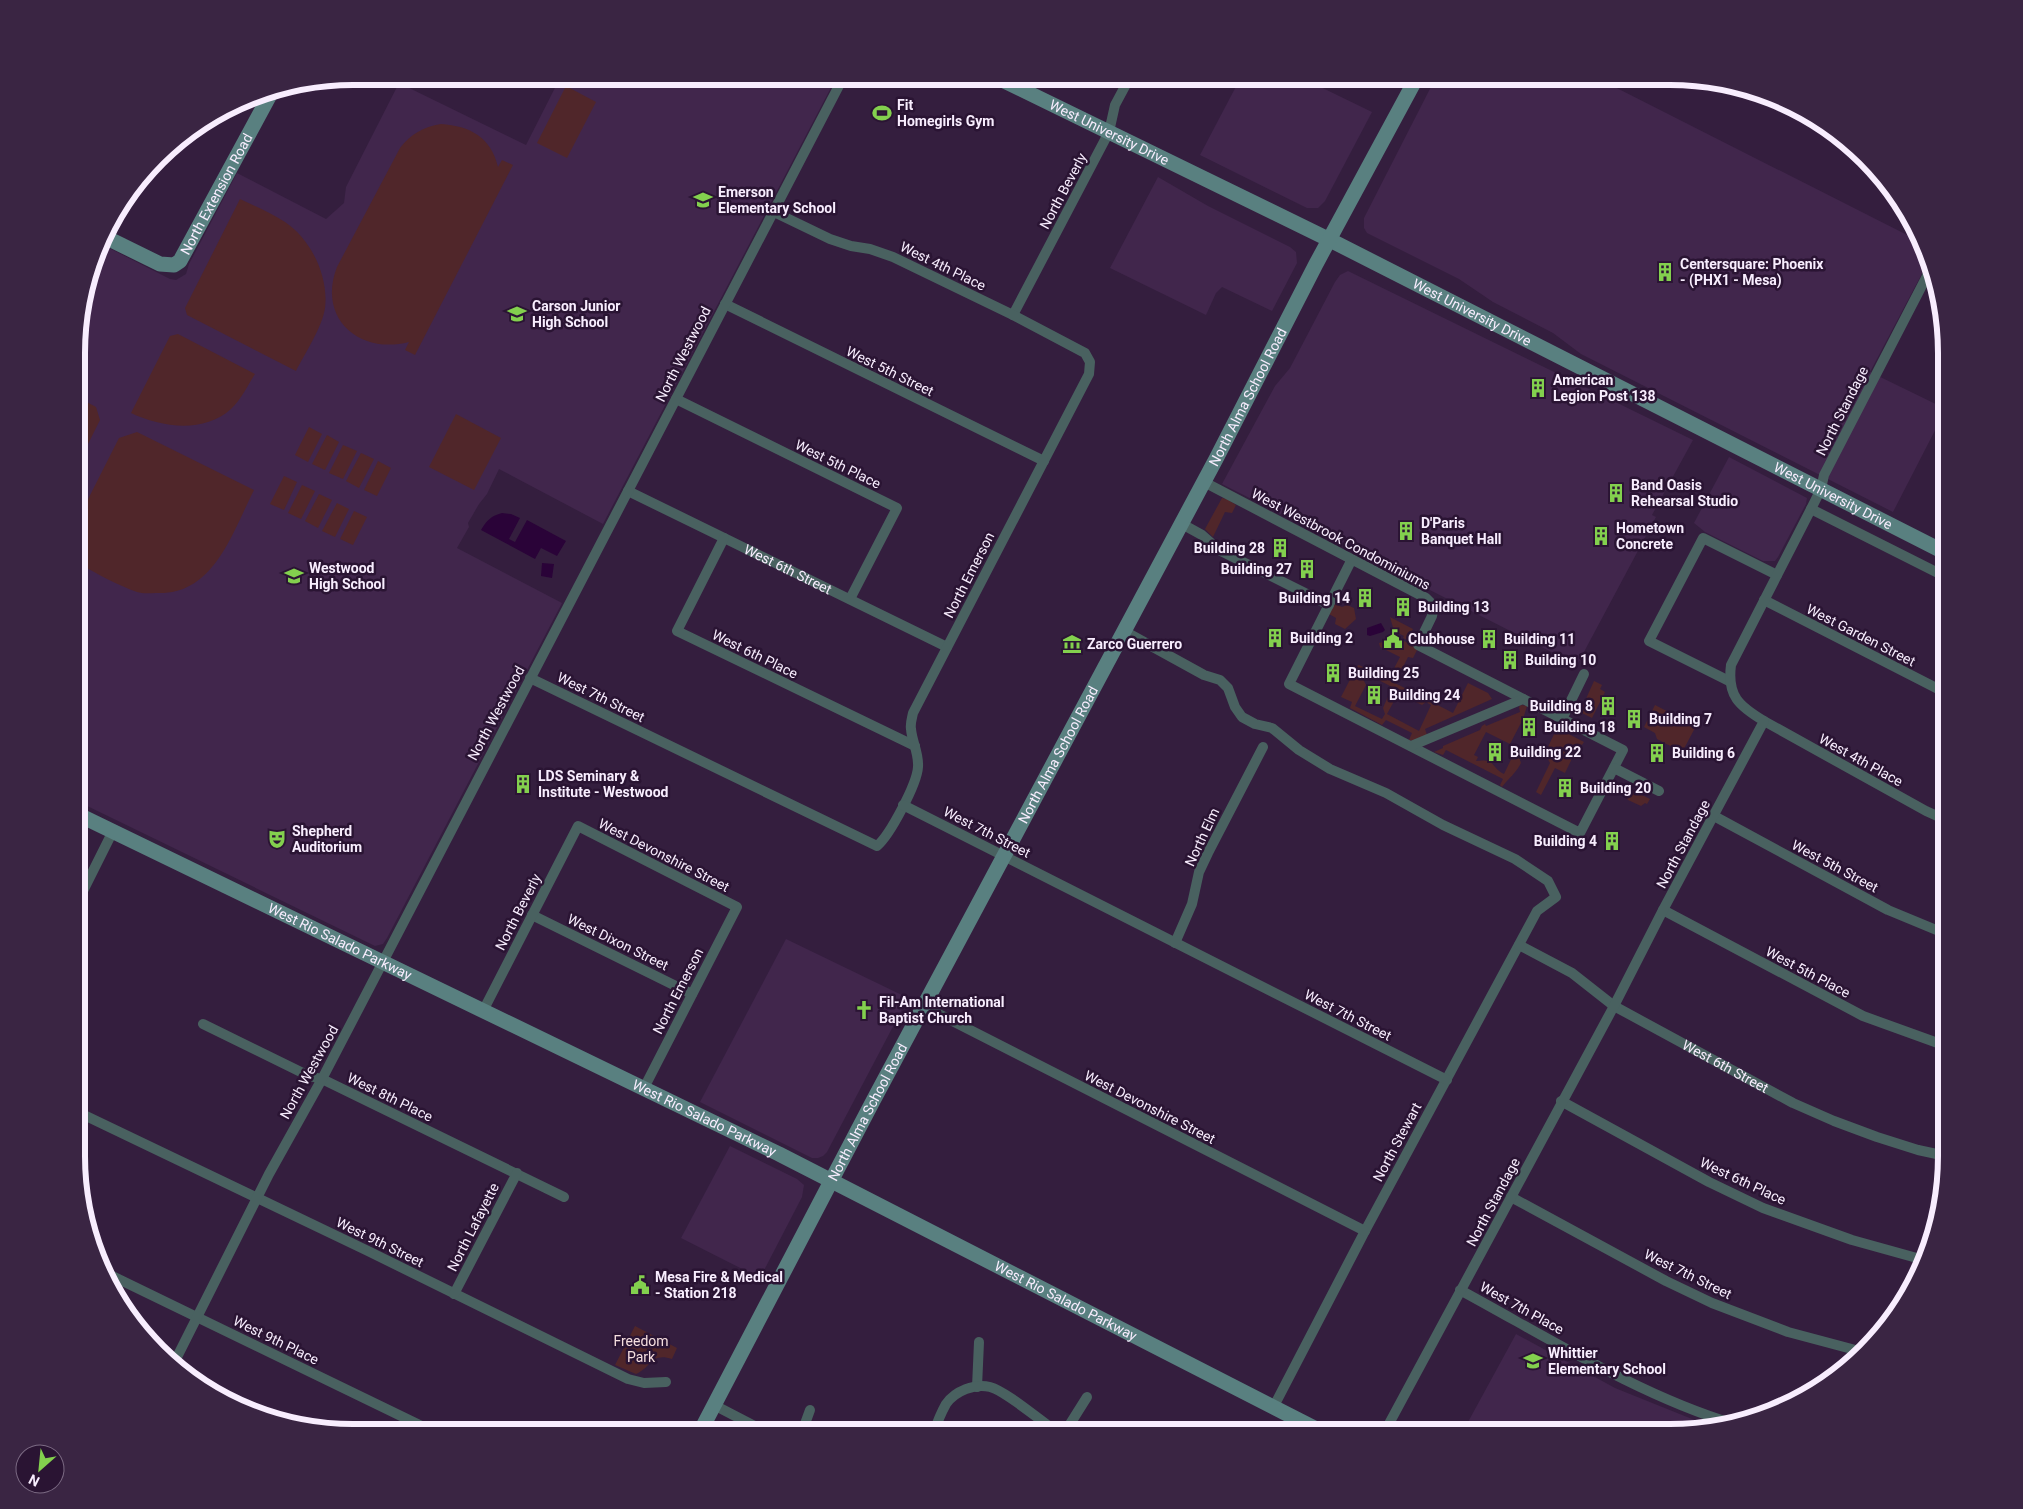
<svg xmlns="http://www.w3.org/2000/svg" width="2023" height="1509" viewBox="0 0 2023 1509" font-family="Roboto,sans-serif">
  <rect width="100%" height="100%" fill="#341e3e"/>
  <g fill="#41264c">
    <polygon points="561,76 837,76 603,524 499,469 487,494 479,504 468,523 469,527 457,548 562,603 387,938 383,944 375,946 79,802 79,317 101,244 170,279 176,280 186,274 189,264 237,173 326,219 344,203 346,187 399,83 526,145"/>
    <polygon points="1241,77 1300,77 1372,112 1325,201 1318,208 1307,208 1200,155"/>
    <polygon points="1436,77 1595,77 1921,242 1927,264 1870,372 1946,409 1893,512 1581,354 1553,333 1493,302 1459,279 1367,233 1364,228 1364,218"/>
    <polygon points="1158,177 1208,206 1290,247 1296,252 1297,263 1272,311 1222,287 1216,293 1206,315 1110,268"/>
    <polygon points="1348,271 1693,440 1652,515 1656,517 1577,665 1222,484 1275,386 1290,368 1335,282 1340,275"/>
    <polygon points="1729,457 1807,498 1806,504 1778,557 1775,561 1763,561 1705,532 1694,523"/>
    <polygon points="786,939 908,998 827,1152 823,1156 818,1158 812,1158 700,1102"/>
    <polygon points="730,1146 797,1179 804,1185 802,1197 760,1278 681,1238"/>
    <polygon points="1516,1334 1615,1388 1712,1427 1670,1433 1462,1433"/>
  </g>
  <g fill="#50262a" fill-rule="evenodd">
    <polygon points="566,86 596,102 567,158 537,143"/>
    <path d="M441 124C470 126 491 137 498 167L502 160 513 165 415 355 405 350 409 342C359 355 317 318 337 267L400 148C411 134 423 127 441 124Z"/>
    <path d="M240 199C255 206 271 213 285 222 311 239 329 277 325 308 322 328 305 353 296 371L187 315 185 308Z"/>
    <path d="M178 334 255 374C248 385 241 400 231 409 203 434 161 427 131 413L170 336Z"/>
    <polygon points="79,398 96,407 100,420 79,462"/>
    <polygon points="456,414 501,438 474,490 429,467"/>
    <polygon points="309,427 322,434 308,462 295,455"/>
    <path d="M137 432 254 490C232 533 214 596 156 593 150 593 143 594 137 592 117 585 98 574 79 564V517L119 438Z"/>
    <polygon points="327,435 339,442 325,470 312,464"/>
    <polygon points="343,445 357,451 343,479 329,473"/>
    <polygon points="361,453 374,459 359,488 346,481"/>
    <polygon points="378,461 391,468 377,496 364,490"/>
    <polygon points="284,476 297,482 284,510 270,504"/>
    <polygon points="302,485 315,491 301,519 288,513"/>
    <polygon points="319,494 332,500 318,528 305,521"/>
    <polygon points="1222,498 1227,499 1236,505 1232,513 1225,512 1213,537 1205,529"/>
    <polygon points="337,503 349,509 335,537 322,531"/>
    <polygon points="354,511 367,517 353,545 340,539"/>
    <polygon points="1335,604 1342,607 1347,605 1354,608 1356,619 1345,629 1335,624 1336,618 1329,614"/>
    <polygon points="1390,617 1413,629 1407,640 1403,638 1404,636 1394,631"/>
    <path d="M1402 640 1418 648 1413 658 1408 657 1395 683 1453 713 1468 683 1488 693 1492 699 1425 729 1427 735 1412 741 1409 740 1412 733 1386 720 1382 725 1350 708 1352 702 1341 697 1357 666 1359 665 1385 678 1386 675 1390 676 1400 657 1380 647 1379 643 1383 642 1396 649ZM1367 674 1392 687 1383 708 1385 714 1382 719 1355 706 1366 685 1363 679ZM1400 690 1406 693 1408 698 1422 705 1426 702 1431 705 1419 731 1387 714Z"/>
    <polygon points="1594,681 1602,685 1600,689 1605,692 1592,718 1580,712"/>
    <path d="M1521 705 1527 706 1523 719 1510 744 1486 732 1474 755 1478 757 1476 761C1496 758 1491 768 1504 774L1517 747 1523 750 1519 757 1521 763C1516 773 1509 778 1502 787L1500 785 1503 779 1446 750 1443 755 1434 752 1443 748V746L1480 730 1482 726 1485 724 1486 726 1520 712 1519 707Z"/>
    <polygon points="1655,705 1696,726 1678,760 1674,758 1678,750 1657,739 1655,733 1644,727"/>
    <polygon points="1557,728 1584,742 1582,745 1579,744 1565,773 1555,768 1541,795 1536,792 1550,763 1544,752 1546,751"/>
    <polygon points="1622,785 1650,799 1647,804 1645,803 1641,806 1628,800 1624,792 1620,790"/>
    <path d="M635 1326 677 1348 672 1359C651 1352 651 1368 636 1374L615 1365Z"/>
  </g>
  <g fill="#2a0338">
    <path d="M502 513 511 514 520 518 509 539 515 542 527 520 566 541 557 556 541 548 535 559 481 530C487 520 491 516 502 513Z"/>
    <polygon points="542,563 554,564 552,578 541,576"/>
    <polygon points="1381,623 1385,630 1383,632 1370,636 1367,635 1367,628"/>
  </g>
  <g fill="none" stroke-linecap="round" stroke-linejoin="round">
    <g stroke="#496160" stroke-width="10">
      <polyline points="725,304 1044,461"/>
      <polyline points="1013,315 1109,132 1115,105 1130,77"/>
      <polyline points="676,399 897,508 850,599"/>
      <polyline points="1204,482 1426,598 1434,606 1432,616 1418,645 1623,750 1580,833 1289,684 1352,559"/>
      <path id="s1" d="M628 491 947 647"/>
      <polyline points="1811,509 1946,577"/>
      <polyline points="1182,524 1202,535 1219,550 1329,605"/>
      <polyline points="724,538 677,631 915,746"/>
      <polyline points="1764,600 1946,693"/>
      <polyline points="1124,631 1204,675 1220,680 1228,688 1235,707 1242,717 1255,724 1272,728 1299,750 1330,769 1386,793 1443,825 1515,859 1548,881 1556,897 1537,911 1365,1231 1273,1408"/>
      <path d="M530 678 877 846C890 835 917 784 918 767 919 753 912 742 911 729 910 724 912 718 913 713L1089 374 1090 362 1085 353 1013 315 893 257 870 249 851 246 830 239 774 212"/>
      <polyline points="1729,681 1649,641 1703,538 1777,575"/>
      <polyline points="1562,719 1584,674"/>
      <polyline points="1764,721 1926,811 1946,820"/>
      <polyline points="1411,746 1523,699"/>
      <polyline points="1614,768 1659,791"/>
      <polyline points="903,805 1447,1080"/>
      <polyline points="1714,816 1888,910 1946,934"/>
      <polyline points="79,899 113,831"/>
      <polyline points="1663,910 1863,1016 1946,1046"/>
      <polyline points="532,915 692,994"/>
      <polyline points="1175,943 1192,904 1199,872 1208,853 1263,747"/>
      <path id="s2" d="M1519 945 1572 973 1614 1006 1793 1103 1834 1121 1877 1137 1918 1150 1946 1156"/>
      <polyline points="923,1006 1365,1231"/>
      <polyline points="483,1011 578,826 737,907 644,1088"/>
      <polyline points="203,1024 309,1076 322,1079 564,1197"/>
      <polyline points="1561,1101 1709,1182 1763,1208 1852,1240 1924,1260"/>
      <polyline points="79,1126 84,1115 368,1251 628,1379 644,1383 666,1382"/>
      <polyline points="1511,1197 1666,1281 1712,1303 1788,1332 1863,1352"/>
      <polyline points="106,1273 434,1432"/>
      <path d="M1460 1290C1547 1337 1640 1396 1734 1424"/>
      <polyline points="454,1294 517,1173"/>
      <polyline points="174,1363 269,1174 322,1079 844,76"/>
      <polyline points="977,1387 979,1342"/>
      <polyline points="714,1405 766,1432"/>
      <polyline points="802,1432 810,1410"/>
      <path d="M934 1432C937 1423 941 1413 946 1404 955 1391 975 1383 990 1387 1006 1391 1042 1422 1057 1432"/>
      <polyline points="1065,1432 1087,1397"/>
      <path d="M1384 1433 1614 1006 1663 910 1764 721C1739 706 1727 696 1731 665L1811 509 1821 489 1824 475 1929 272"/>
    </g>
    <g stroke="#598080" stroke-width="15">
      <path id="s3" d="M996 77 1330 240 1946 553"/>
      <path id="s4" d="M103 236 160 264 174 265 180 261 271 93"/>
      <path id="s5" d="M79 815 779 1154 1324 1433"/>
      <path id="s6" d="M700 1432 873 1101 1216 459 1316 264 1417 77"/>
    </g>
  </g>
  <defs>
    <g id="stadium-bare" transform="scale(1.5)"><path d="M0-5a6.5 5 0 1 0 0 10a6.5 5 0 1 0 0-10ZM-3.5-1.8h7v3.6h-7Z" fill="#83d04e" stroke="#2a1433" stroke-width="2.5" paint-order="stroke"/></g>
    <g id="school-bare" transform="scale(1.5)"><path d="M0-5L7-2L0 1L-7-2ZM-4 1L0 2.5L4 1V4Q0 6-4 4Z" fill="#83d04e" stroke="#2a1433" stroke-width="2.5" paint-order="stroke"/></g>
    <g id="building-bare" transform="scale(1.5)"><path d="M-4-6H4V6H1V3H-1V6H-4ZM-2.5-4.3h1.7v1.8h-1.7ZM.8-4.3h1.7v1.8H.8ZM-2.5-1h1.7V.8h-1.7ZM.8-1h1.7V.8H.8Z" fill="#83d04e" stroke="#2a1433" stroke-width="2.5" paint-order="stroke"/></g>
    <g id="civic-bare" transform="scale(1.5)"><path d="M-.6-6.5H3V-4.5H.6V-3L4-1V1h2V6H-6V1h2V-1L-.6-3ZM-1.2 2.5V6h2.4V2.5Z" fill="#83d04e" stroke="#2a1433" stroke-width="2.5" paint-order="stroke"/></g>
    <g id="museum-bare" transform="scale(1.5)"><path d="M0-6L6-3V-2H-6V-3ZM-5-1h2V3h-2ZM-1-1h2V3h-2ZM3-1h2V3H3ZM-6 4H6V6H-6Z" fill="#83d04e" stroke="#2a1433" stroke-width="2.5" paint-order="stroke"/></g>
    <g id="theatre-bare" transform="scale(1.5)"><path d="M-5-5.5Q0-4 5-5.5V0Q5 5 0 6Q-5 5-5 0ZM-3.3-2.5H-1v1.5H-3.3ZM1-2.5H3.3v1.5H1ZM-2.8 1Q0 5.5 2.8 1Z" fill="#83d04e" stroke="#2a1433" stroke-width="2.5" paint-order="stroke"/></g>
    <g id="church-bare" transform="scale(1.5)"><path d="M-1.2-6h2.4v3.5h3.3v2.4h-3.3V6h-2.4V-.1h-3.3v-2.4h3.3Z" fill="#83d04e" stroke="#2a1433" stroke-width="2.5" paint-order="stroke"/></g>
  </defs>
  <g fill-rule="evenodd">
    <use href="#stadium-bare" x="882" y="113"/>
    <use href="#school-bare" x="703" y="200"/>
    <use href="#building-bare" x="1665" y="272"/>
    <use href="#school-bare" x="517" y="314"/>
    <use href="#building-bare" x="1538" y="388"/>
    <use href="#building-bare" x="1616" y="493"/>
    <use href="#building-bare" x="1406" y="531"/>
    <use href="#building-bare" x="1601" y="536"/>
    <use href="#building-bare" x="1280" y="548"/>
    <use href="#building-bare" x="1307" y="569"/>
    <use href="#school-bare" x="294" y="576"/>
    <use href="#building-bare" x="1365" y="598"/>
    <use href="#building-bare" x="1403" y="607"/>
    <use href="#building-bare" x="1275" y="638"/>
    <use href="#civic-bare" x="1393" y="639"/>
    <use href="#building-bare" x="1489" y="639"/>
    <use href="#museum-bare" x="1072" y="644"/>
    <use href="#building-bare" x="1510" y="660"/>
    <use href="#building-bare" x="1333" y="673"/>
    <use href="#building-bare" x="1374" y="695"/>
    <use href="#building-bare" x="1608" y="706"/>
    <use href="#building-bare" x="1634" y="719"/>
    <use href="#building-bare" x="1529" y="727"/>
    <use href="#building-bare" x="1495" y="752"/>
    <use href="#building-bare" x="1657" y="753"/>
    <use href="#building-bare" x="523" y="784"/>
    <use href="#building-bare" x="1565" y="788"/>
    <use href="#theatre-bare" x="277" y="839"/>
    <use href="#building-bare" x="1612" y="841"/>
    <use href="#church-bare" x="864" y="1010"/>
    <use href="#civic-bare" x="640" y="1285"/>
    <use href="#school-bare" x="1533" y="1361"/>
  </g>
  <g text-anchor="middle" stroke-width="5" stroke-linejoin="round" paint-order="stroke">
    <g font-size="14" font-weight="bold" fill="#f8edfe" stroke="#2a1433" text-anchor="start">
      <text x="897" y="110">Fit<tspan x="897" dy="16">Homegirls Gym</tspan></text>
      <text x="718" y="197">Emerson<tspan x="718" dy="16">Elementary School</tspan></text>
      <text x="1680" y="269">Centersquare: Phoenix<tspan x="1680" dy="16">- (PHX1 - Mesa)</tspan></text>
      <text x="532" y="311">Carson Junior<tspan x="532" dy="16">High School</tspan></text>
      <text x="1553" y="385">American<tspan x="1553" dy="16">Legion Post 138</tspan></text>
      <text x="1631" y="490">Band Oasis<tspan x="1631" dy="16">Rehearsal Studio</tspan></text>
      <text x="1421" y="528">D'Paris<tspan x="1421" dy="16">Banquet Hall</tspan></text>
      <text x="1616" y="533">Hometown<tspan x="1616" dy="16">Concrete</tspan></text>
      <text x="1265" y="553" text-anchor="end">Building 28</text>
      <text x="309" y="573">Westwood<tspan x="309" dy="16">High School</tspan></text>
      <text x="1292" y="574" text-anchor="end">Building 27</text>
      <text x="1350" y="603" text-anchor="end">Building 14</text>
      <text x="1418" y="612">Building 13</text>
      <text x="1290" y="643">Building 2</text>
      <text x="1408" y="644">Clubhouse</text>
      <text x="1504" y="644">Building 11</text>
      <text x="1087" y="649">Zarco Guerrero</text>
      <text x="1525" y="665">Building 10</text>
      <text x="1348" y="678">Building 25</text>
      <text x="1389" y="700">Building 24</text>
      <text x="1593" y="711" text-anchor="end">Building 8</text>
      <text x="1649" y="724">Building 7</text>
      <text x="1544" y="732">Building 18</text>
      <text x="1510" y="757">Building 22</text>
      <text x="1672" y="758">Building 6</text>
      <text x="538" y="781">LDS Seminary &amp;<tspan x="538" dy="16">Institute - Westwood</tspan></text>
      <text x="1580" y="793">Building 20</text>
      <text x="292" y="836">Shepherd<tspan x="292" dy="16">Auditorium</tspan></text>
      <text x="1597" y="846" text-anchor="end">Building 4</text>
      <text x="879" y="1007">Fil-Am International<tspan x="879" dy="16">Baptist Church</tspan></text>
      <text x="655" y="1282">Mesa Fire &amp; Medical<tspan x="655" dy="16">- Station 218</tspan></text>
      <text x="1548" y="1358">Whittier<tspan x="1548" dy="16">Elementary School</tspan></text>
    </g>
    <g font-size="14" fill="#f8edfe" stroke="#2a1433">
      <text dy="5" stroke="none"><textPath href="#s3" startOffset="126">West University Drive</textPath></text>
      <text transform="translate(1063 191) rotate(-62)" y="5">North Beverly</text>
      <text dy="5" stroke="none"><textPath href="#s4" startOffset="161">North Extension Road</textPath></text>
      <text transform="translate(943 266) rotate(26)" y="5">West 4th Place</text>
      <text dy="5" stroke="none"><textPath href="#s3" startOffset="531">West University Drive</textPath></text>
      <text transform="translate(683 354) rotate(-63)" y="5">North Westwood</text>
      <text transform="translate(890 371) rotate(26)" y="5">West 5th Street</text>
      <text dy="5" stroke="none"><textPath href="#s6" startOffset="1171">North Alma School Road</textPath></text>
      <text transform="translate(1842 411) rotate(-63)" y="5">North Standage</text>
      <text transform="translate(838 464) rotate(26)" y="5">West 5th Place</text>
      <text dy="5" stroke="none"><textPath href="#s3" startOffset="936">West University Drive</textPath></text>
      <text transform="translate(1341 539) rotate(28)" y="5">West Westbrook Condominiums</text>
      <text dy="5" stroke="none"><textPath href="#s1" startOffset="178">West 6th Street</textPath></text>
      <text transform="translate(969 575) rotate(-63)" y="5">North Emerson</text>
      <text transform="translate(1861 635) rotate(27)" y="5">West Garden Street</text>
      <text transform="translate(755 654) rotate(26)" y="5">West 6th Place</text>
      <text transform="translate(601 697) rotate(26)" y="5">West 7th Street</text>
      <text transform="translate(496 713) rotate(-62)" y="5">North Westwood</text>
      <text dy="5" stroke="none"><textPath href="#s6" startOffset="766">North Alma School Road</textPath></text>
      <text transform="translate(1861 760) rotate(29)" y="5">West 4th Place</text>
      <text transform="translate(987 832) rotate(27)" y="5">West 7th Street</text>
      <text transform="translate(1202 837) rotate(-65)" y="5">North Elm</text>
      <text transform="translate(1683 844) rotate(-62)" y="5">North Standage</text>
      <text transform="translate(664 855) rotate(27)" y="5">West Devonshire Street</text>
      <text transform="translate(1835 866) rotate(28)" y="5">West 5th Street</text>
      <text transform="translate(518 912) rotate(-63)" y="5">North Beverly</text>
      <text dy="5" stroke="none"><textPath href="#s5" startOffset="290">West Rio Salado Parkway</textPath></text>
      <text transform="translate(618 942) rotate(26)" y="5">West Dixon Street</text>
      <text transform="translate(1808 972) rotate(28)" y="5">West 5th Place</text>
      <text transform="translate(678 991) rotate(-63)" y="5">North Emerson</text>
      <text transform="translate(1348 1015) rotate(27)" y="5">West 7th Street</text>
      <text dy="5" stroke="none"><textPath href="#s2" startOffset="240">West 6th Street</textPath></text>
      <text transform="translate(309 1072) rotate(-61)" y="5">North Westwood</text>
      <text transform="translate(390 1097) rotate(26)" y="5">West 8th Place</text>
      <text transform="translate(1150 1107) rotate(27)" y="5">West Devonshire Street</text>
      <text dy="5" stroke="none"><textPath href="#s6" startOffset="361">North Alma School Road</textPath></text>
      <text dy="5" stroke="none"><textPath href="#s5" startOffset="695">West Rio Salado Parkway</textPath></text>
      <text transform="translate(1397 1142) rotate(-62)" y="5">North Stewart</text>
      <text transform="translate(1743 1181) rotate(25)" y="5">West 6th Place</text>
      <text transform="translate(1493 1202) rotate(-62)" y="5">North Standage</text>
      <text transform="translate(473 1227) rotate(-63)" y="5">North Lafayette</text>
      <text transform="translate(380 1242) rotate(26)" y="5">West 9th Street</text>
      <text transform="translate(1688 1274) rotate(26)" y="5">West 7th Street</text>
      <text dy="5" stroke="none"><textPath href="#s5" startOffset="1100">West Rio Salado Parkway</textPath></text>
      <text transform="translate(1522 1308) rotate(29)" y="5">West 7th Place</text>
      <text transform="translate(276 1340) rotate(26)" y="5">West 9th Place</text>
    </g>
    <g font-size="14" fill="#f5dedf" stroke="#2a1433">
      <text x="641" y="1346">Freedom<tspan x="641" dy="16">Park</tspan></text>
    </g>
  </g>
  <path d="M0 0H2023V1509H0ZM353 85H1670A268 268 0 0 1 1938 353V1156A268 268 0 0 1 1670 1424H353A268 268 0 0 1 85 1156V353A268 268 0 0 1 353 85Z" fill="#3a2543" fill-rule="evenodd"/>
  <path fill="none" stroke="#f8edfe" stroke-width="6" d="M353 85H1670A268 268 0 0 1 1938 353V1156A268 268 0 0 1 1670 1424H353A268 268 0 0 1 85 1156V353A268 268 0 0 1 353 85Z"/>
  <g transform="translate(40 1469) rotate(207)"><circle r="24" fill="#2a1433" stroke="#7c6b84"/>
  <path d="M0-4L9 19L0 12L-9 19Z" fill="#83d04e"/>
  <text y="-8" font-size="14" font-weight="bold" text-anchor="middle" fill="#f8edfe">N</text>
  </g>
</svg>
